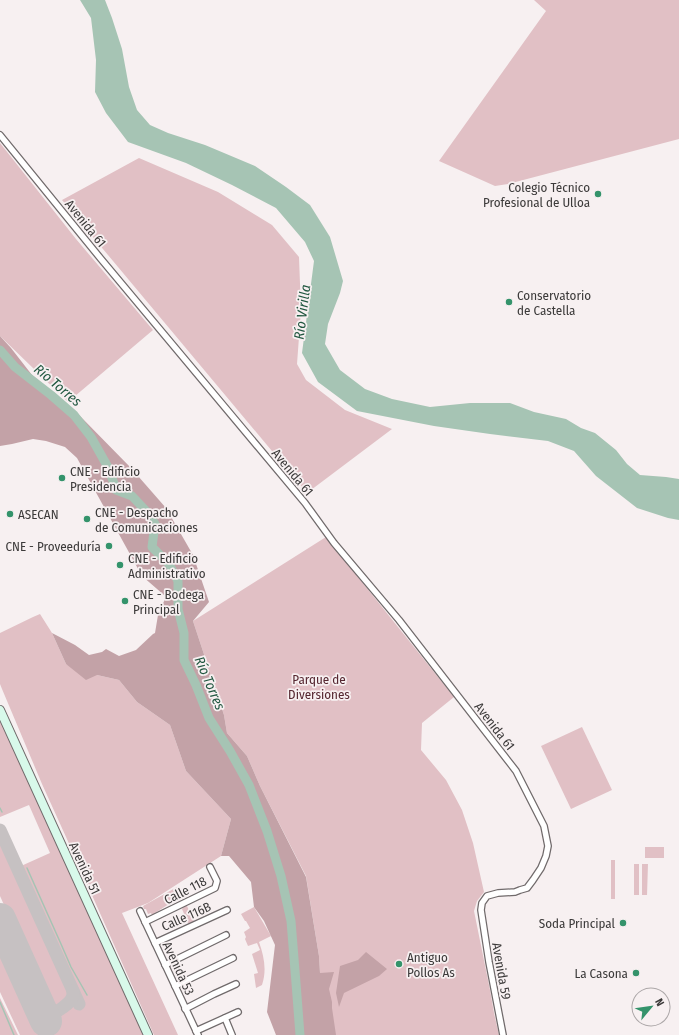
<svg xmlns="http://www.w3.org/2000/svg" width="679" height="1035" viewBox="0 0 679 1035" font-family="'Fira Sans Condensed',sans-serif">
  <rect width="100%" height="100%" fill="#f7f0f1"/>
  <g fill="#e1c0c5">
    <polygon points="534,0 679,0 679,139 508,184 495,186 439,161 546,11"/>
    <polygon points="0,143 76,239 153,330 68,402 0,336"/>
    <polygon points="139,158 218,192 272,225 299,257 301,310 297,364 306,380 345,410 392,429 307,493 62,200"/>
    <polygon points="326,537 454,697 422,723 421,750 446,780 462,810 473,843 484,892 477,901 474,911 490,990 494,1013 499,1035 326,1035 321,993 319,956 306,876 260,786 247,756 227,733 224,715 193,621"/>
    <polygon points="40,614 52,633 66,664 97,675 119,680 137,702 170,725 186,771 231,819 221,856 148,903 122,913 178,1035 154,1035 76,859 42,784 2,689 0,684 0,633 33,617"/>
    <polygon points="0,718 60,852 144,1035 20,1035 0,992 0,945 37,1027 52,1020 74,1002 76,1007 83,1004 21,866 50,853 29,805 0,817"/>
    <polygon points="582,727 612,790 571,809 541,746"/>
    <polygon points="0,840 68,989 66,999 54,1009 51,1009 0,896"/>
    <rect x="645" y="847" width="19" height="11"/>
    <rect x="611" y="860" width="4" height="39"/>
    <rect x="634" y="864" width="5" height="31"/>
    <polygon points="642,864 648,864 647,895 642,895"/>
    <polygon points="177,887 178,898 152,915 151,913 148,914 146,909 144,909 143,906"/>
    <polygon points="186,904 194,921 190,924 188,923 182,909"/>
    <path d="M254 907 271 936 259 942C264 956 267 970 262 985L256 988 254 974 258 973 252 954 260 950 257 943 248 946 245 939 246 937 244 932 250 928 246 921H245L241 914Z"/>
    <polygon points="0,998 18,1035 0,1035"/>
  </g>
  <g fill="#c3a2a7">
    <polygon points="0,336 11,348 32,375 81,417 131,468 166,508 193,555 209,602 193,621 224,715 227,733 247,756 260,786 306,877 319,956 320,973 334,972 329,989 332,1002 332,1008 336,1035 276,1035 267,1012 275,945 264,921 254,907 251,882 229,856 221,856 231,819 186,771 170,725 137,702 119,680 97,675 86,680 66,664 52,633 75,645 89,655 102,652 106,649 119,656 136,650 153,634 155,633 158,615 165,599 164,595 142,576 77,458 65,447 46,441 33,439 12,444 0,446"/>
    <polygon points="366,952 387,969 379,976 344,993 339,1007 336,993 340,966 358,960"/>
  </g>
  <polygon fill="#a6c4b4" points="80,0 105,0 112,18 122,49 129,87 137,110 150,125 168,133 205,145 255,166 286,187 310,205 330,237 343,281 340,293 328,324 325,344 340,370 365,389 392,399 430,407 470,403 510,403 534,412 566,419 581,428 595,433 616,450 627,464 640,475 666,477 679,479 679,520 668,518 637,508 596,476 574,451 548,441 490,434 434,426 357,411 318,382 302,353 314,261 305,242 276,208 232,185 186,163 128,142 106,113 95,92 96,60 91,18"/>
  <g fill="none" stroke-linecap="round" stroke-linejoin="round">
    <g stroke="#a6c4b4" stroke-width="1.5">
      <polyline points="0,808 2,812"/>
      <polyline points="27,868 61,944 71,967 87,995"/>
      <polyline points="0,1002 14,1035"/>
    </g>
    <polyline stroke="#a6c4b4" stroke-width="9" points="0,350 15,367 51,395 74,415 91,437 109,469 116,490 132,496 148,513 155,524 152,547 169,564 178,581 178,609 184,633 184,660 196,685 209,718 230,751 249,785 267,831 281,876 291,921 296,983 300,1035"/>
    <g stroke="#c6c1c2" stroke-width="13">
      <polyline points="0,830 79,1004"/>
      <path d="M40 1006C43 1009 46 1012 51 1013 57 1013 70 1003 72 998 73 996 73 993 73 991"/>
    </g>
    <polyline stroke="#c6c1c2" stroke-width="32" points="0,919 46,1021"/>
    <g stroke="#706a6b" stroke-width="8">
      <g id="street">
        <polyline points="0,135 101,259 305,503 334,543 399,620 516,771 544,826 548,846 546,856 541,868 533,880 527,888 520,890 515,892 498,893 487,896 482,903 481,910 489,962 503,1035"/>
        <polyline points="140,911 198,1035"/>
        <polyline points="145,922 215,888 217,881 210,867"/>
        <polyline points="155,943 227,910"/>
        <polyline points="165,965 226,935"/>
        <polyline points="175,986 233,958"/>
        <polyline points="185,1009 214,994 236,984"/>
        <polyline points="225,1018 232,1035"/>
        <polyline points="196,1031 238,1012"/>
      </g>
    </g>
    <g stroke="#706a6b" stroke-width="10">
      <polyline id="secondary" points="0,710 148,1035"/>
    </g>
    <use href="#street" stroke="#fff" stroke-width="5.5"/>
    <use href="#secondary" stroke="#d8f9ea" stroke-width="8"/>
  </g>
  <g fill="#34936b" stroke="#f7f0f1" stroke-width="1.5">
    <circle cx="598" cy="194" r="4"/>
    <circle cx="509" cy="302" r="4"/>
    <circle cx="62" cy="478" r="4"/>
    <circle cx="10" cy="514" r="4"/>
    <circle cx="87" cy="519" r="4"/>
    <circle cx="109" cy="546" r="4"/>
    <circle cx="120" cy="565" r="4"/>
    <circle cx="125" cy="601" r="4"/>
    <circle cx="623" cy="923" r="4"/>
    <circle cx="399" cy="964" r="4"/>
    <circle cx="636" cy="973" r="4"/>
  </g>
  <g text-anchor="middle" stroke-width="3.5" stroke-linejoin="round" paint-order="stroke">
    <g font-size="13" fill="#3c3a3a" stroke="#f7f0f1" text-anchor="start">
      <text x="590" y="192" text-anchor="end">Colegio Técnico<tspan x="590" dy="15">Profesional de Ulloa</tspan></text>
      <text x="517" y="300">Conservatorio<tspan x="517" dy="15">de Castella</tspan></text>
      <text x="70" y="476">CNE - Edificio<tspan x="70" dy="15">Presidencia</tspan></text>
      <text x="95" y="517">CNE - Despacho<tspan x="95" dy="15">de Comunicaciones</tspan></text>
      <text x="18" y="519">ASECAN</text>
      <text x="101" y="551" text-anchor="end">CNE - Proveeduría</text>
      <text x="128" y="563">CNE - Edificio<tspan x="128" dy="15">Administrativo</tspan></text>
      <text x="133" y="599">CNE - Bodega<tspan x="133" dy="15">Principal</tspan></text>
      <text x="615" y="928" text-anchor="end">Soda Principal</text>
      <text x="407" y="962">Antiguo<tspan x="407" dy="15">Pollos As</tspan></text>
      <text x="628" y="978" text-anchor="end">La Casona</text>
    </g>
    <g font-size="13" fill="#3c3a3a" stroke="#f7f0f1">
      <text transform="translate(86 223) rotate(51)" y="5">Avenida 61</text>
      <text transform="translate(293 472) rotate(50)" y="5">Avenida 61</text>
      <text transform="translate(495 726) rotate(52)" y="5">Avenida 61</text>
      <text transform="translate(85 868) rotate(65)" y="5">Avenida 51</text>
      <text transform="translate(185 890) rotate(-27)" y="5">Calle 118</text>
      <text transform="translate(186 916) rotate(-24)" y="5">Calle 116B</text>
      <text transform="translate(179 968) rotate(65)" y="5">Avenida 53</text>
      <text transform="translate(502 971) rotate(80)" y="5">Avenida 59</text>
    </g>
    <g font-size="13" fill="#562731" stroke="#f7f0f1">
      <text x="319" y="684">Parque de<tspan x="319" dy="15">Diversiones</tspan></text>
    </g>
    <g font-size="14" font-style="italic" fill="#215740" stroke="#f7f0f1">
      <text transform="translate(302 312) rotate(-83)" y="5">Río Virilla</text>
      <text transform="translate(58 385) rotate(40)" y="5">Río Torres</text>
      <text transform="translate(210 683) rotate(67)" y="5">Río Torres</text>
    </g>
  </g>
  <g transform="translate(651 1007) rotate(61)"><circle r="19" fill="#f7f0f1" stroke="#aca7a8"/>
  <path d="M0-3L7 15L0 10L-7 15Z" fill="#34936b"/>
  <text y="-6" font-size="11" font-weight="bold" text-anchor="middle" fill="#3c3a3a">N</text>
  </g>
</svg>
